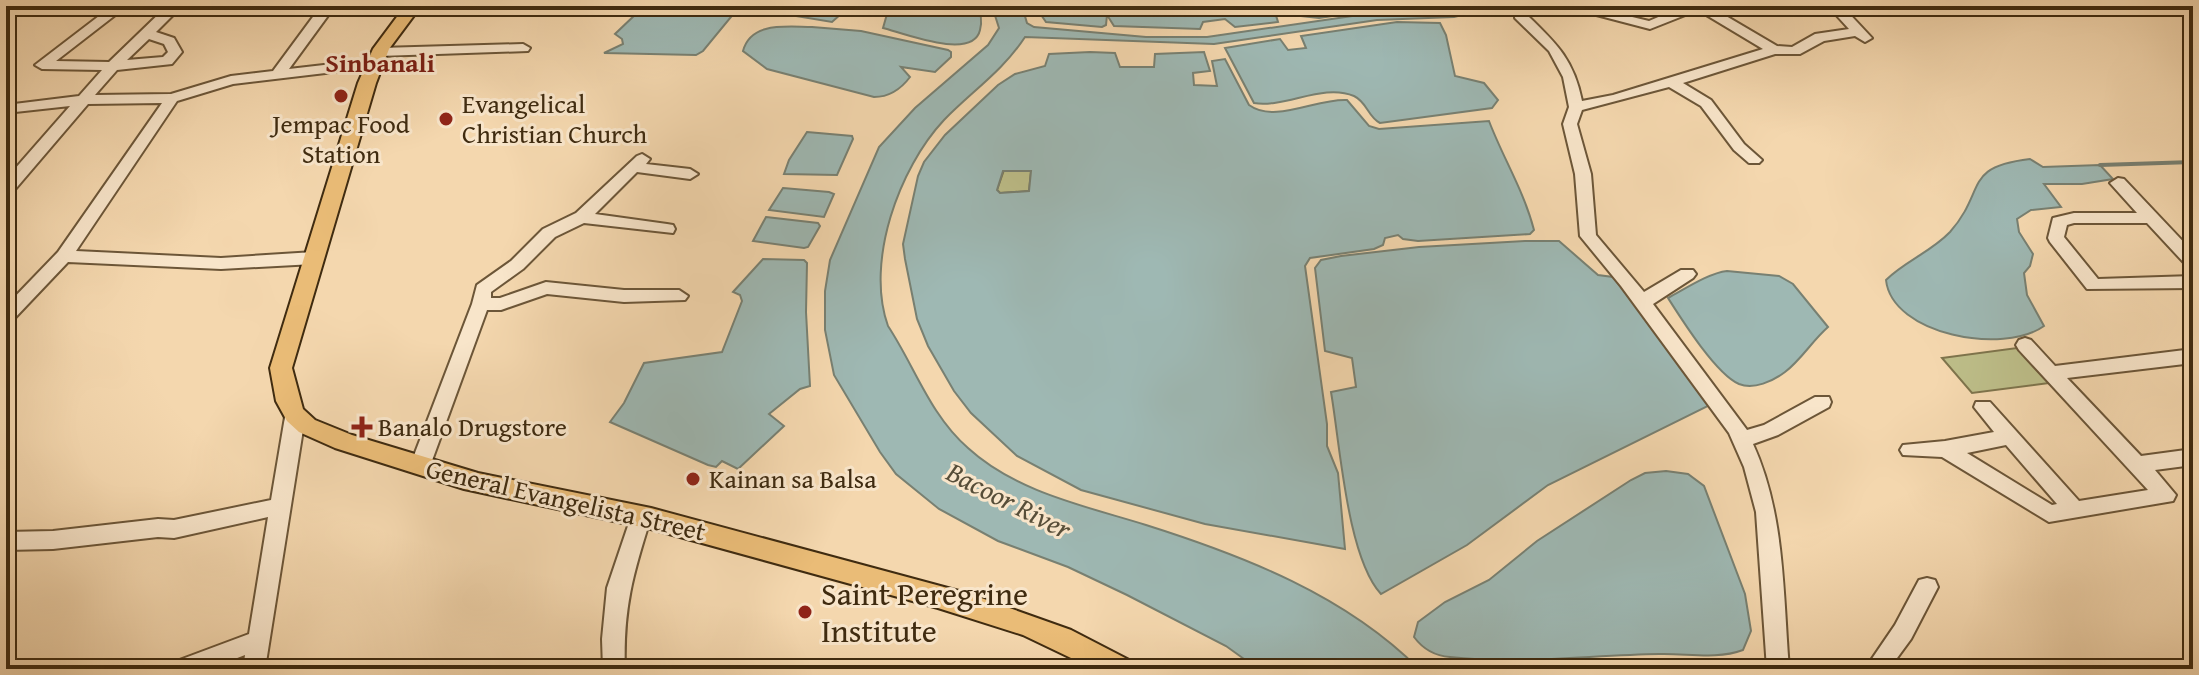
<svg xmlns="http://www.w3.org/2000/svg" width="2199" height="675" viewBox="0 0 2199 675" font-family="'Gentium Book Plus',serif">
  <rect width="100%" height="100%" fill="#f4d7ae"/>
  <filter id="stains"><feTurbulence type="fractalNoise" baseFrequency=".0025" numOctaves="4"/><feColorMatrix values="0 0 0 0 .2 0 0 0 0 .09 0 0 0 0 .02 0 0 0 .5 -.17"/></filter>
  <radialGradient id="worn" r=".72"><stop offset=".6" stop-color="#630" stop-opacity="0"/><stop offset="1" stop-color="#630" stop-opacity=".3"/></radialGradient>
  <g fill="#bdbe89" stroke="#7e744c" stroke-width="2">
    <polygon points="1004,170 1031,171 1029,191 1000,193 997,190"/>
    <polygon points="2017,348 2049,383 1972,393 1942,358"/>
  </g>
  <g fill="#9eb8b3" stroke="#788072" stroke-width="2" fill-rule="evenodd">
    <polygon points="664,6 740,6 703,51 696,55 604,53 623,44 622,39 615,34 637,13"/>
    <polygon points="776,6 850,6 832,22 772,12"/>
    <path d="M886 6H977C981 13 982 22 980 30 973 61 903 33 883 28L889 7Z"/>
    <path d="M992 6H1022L1027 23 1034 27 1146 37H1207L1366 14 1486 6 1482 10 1454 17 1377 20 1214 44 1025 37C1003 71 971 92 944 120 899 168 865 262 888 326 915 367 930 415 968 448 1016 492 1085 506 1146 525 1244 556 1345 595 1419 669H1258L1226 646 1127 595 1068 567 998 541 939 509 896 474 880 452 834 375 825 330V291L830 260 879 147 915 108 988 45 999 28Z"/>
    <polygon points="1035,6 1273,6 1278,22 1235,27 1225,19 1203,22 1200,29 1114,26 1107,15 1106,25 1102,27 1046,22"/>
    <polygon points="1281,6 1402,6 1319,18 1292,15"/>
    <path d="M1397 22 1440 23 1446 35 1455 76 1484 83 1498 100 1492 108 1380 123C1368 117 1367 102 1354 96 1323 83 1286 108 1254 103L1225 48 1280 39 1288 50 1306 48 1301 36Z"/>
    <path d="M812 27 861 31 948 50 951 52V57L935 72 901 67 910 77C901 89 889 97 874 97L767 69 743 51C751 21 787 27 812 27Z"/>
    <path d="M1090 52 1115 53 1120 67H1154L1155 54 1204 52 1210 71 1193 73 1194 85 1217 86 1212 61 1225 59 1249 105C1275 124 1317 98 1347 100L1369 126 1379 129 1489 121C1503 158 1524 191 1534 230L1530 234 1418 241 1403 239 1398 235 1385 238 1383 245 1374 249 1310 258 1305 266 1327 424V446L1338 473 1345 549 1205 524 1081 490 1017 456 971 413 954 391 928 346 917 319 905 259 903 244 918 176 924 162 945 135 998 85 1015 74 1045 66 1049 54ZM1003 171H1031L1029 191 1000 193 997 190Z"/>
    <polygon points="807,132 852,136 853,139 837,175 784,174 789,160"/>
    <path d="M2030 159 2043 167 2100 165 2113 179 2082 184H2044L2061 207 2031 210 2017 219 2019 232 2033 254 2030 266 2024 273 2027 295 2044 326C2004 355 1892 335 1886 280 1905 261 1931 252 1950 232 1987 190 1962 167 2030 159Z"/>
    <polygon points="783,188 829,192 834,194 824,217 769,210"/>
    <polygon points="766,217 818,223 820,226 808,247 804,248 753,241"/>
    <path d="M1525 241H1559L1598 275 1613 277 1712 404 1548 485 1467 545 1381 594C1347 557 1340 444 1331 392L1356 387 1352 358 1325 351 1315 268 1321 260 1341 256 1419 247Z"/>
    <polygon points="763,259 804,260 807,263 806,312 810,386 800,389 769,414 784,426 738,469 722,461 716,467 708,465 610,422 624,403 644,363 722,352 742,301 740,295 733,292"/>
    <path d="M1727 271 1779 276 1793 284 1828 327C1812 341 1801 360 1785 372 1773 381 1754 390 1739 384 1716 374 1682 320 1668 298 1685 289 1709 273 1727 271Z"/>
    <path d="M1666 471 1688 474 1704 486 1745 594 1751 631 1743 650C1716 660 1687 653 1659 654 1590 655 1519 665 1450 657 1435 656 1423 649 1414 637L1418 622 1445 602 1489 580 1537 541 1631 480 1645 473Z"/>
  </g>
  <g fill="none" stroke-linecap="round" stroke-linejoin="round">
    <polyline stroke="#788072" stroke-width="4" points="2100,165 2193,162"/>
    <g stroke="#6c5638" stroke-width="4">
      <g id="minor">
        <path d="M112 6H127L56 61 109 62 167 6H182L156 32 174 38 182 52 172 64 117 70 95 95 171 94 231 76 273 71 321 6H335L289 69 376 59 383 63 376 67 233 84 177 101 76 251 221 258 314 252 322 258 314 264 221 269 68 262 12 321 6 323V306L58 252 162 103 88 104 12 193 6 194V179L70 106 6 113V105L79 96 102 70 42 69 35 65ZM149 39 164 44 168 52 163 57 127 60Z"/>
        <polygon points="292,6 285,10 198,11 191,7"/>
        <path d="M499 6C519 6 566 1 581 11L574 15 506 10Z"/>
        <path d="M1516 6H1530L1529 17C1558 45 1574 61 1582 101L1613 95 1763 49 1698 10 1650 29 1562 6H1586L1649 21 1684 6H1709L1777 46 1792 47 1815 34 1849 29 1828 6H1842L1872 38 1865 42 1855 36 1824 41 1800 54H1775L1683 83 1711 100 1744 144 1762 160 1759 163H1749L1734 150 1701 106 1669 87 1582 110 1577 124 1591 174 1596 235 1644 292 1681 270H1693L1696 274 1693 278 1653 304 1747 430 1764 425 1815 397H1829L1831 402 1829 407 1778 435 1753 444C1785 514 1783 594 1789 669H1767L1756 512 1744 467 1729 433 1621 286 1580 236 1575 174 1563 124 1569 107 1563 77 1549 51 1515 18Z"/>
        <polygon points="2003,6 2020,6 2013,10"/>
        <polygon points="523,44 530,48 528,51 380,56 373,52 380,48"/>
        <polygon points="642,154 650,159 646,164 690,169 698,174 690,179 637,172 595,214 667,224 673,225 675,229 673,233 584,223 555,237 523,269 491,292 491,298 500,298 546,282 624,290 679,290 688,296 685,300 624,302 547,294 501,310 487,310 430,466 427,472 420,474 413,472 410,466 472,304 477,285 511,261 543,229 576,213 637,156"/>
        <polygon points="2118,178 2124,179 2193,252 2193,268 2187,266 2147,223 2074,223 2067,225 2064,237 2098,279 2193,276 2193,288 2087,289 2050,242 2048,238 2053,218 2074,213 2137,213 2110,183"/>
        <path d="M2025 338 2031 340 2055 366 2193 349V363L2067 378 2141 456 2193 449V465L2155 470 2176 495 2173 501 2049 522 1942 457 1903 455 1900 450 1903 445 1945 441 1994 432 1974 407 1976 402H1990L2079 501 2148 490 2019 350 2016 345 2019 340ZM2006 445 2057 504 2052 505 1967 453Z"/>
        <polygon points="295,410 302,412 305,417 265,669 243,669 245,655 209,669 171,669 174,662 249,634 268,517 174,538 158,537 53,549 6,550 6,532 53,531 158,519 174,520 271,500 285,417 288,412"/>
        <path d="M641 509 648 511 651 517C633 574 623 608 625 669H603L602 639 607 588 631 517 634 511Z"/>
        <polygon points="1927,578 1935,580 1938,587 1911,639 1889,669 1865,669 1895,625 1919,580"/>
      </g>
    </g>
    <g stroke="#3f2b10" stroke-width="4">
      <polygon id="major" points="405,6 421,6 389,49 376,83 292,368 303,409 315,420 352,435 478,473 651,508 970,594 1071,630 1129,660 1133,669 1094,669 1023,635 938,608 651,529 464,489 335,448 299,432 287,421 276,401 270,368 358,83 373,49"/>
    </g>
    <use href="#minor" fill="#f8e5ca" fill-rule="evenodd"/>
    <use href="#major" fill="#eabc77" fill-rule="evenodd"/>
  </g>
  <g fill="#8f2418" stroke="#f8e5ca" stroke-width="3">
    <circle cx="341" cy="96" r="8"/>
    <circle cx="446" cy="119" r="8"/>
    <path d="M358 415h8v8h8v8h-8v8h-8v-8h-8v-8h8z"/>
    <circle cx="693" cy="479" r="8"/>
    <circle cx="805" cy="612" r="8"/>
  </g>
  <g text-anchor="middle" stroke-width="6" stroke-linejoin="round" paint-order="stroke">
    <g font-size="26" font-weight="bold" fill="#7a1f14" stroke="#f8e5ca">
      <text x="380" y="72">Sinbanali</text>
    </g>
    <g font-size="26" fill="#3f2b10" stroke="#f8e5ca" text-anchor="start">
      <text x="462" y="113">Evangelical<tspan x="462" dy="30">Christian Church</tspan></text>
      <text x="341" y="133" text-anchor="middle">Jempac Food<tspan x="341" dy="30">Station</tspan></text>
      <text x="378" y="436">Banalo Drugstore</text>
      <text x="709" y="488">Kainan sa Balsa</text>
    </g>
    <g font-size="26" fill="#3f2b10" stroke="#f8e5ca">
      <text transform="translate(566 500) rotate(13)" y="9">General Evangelista Street</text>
    </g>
    <g font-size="28" font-style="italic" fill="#574e39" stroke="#f8e5ca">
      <text transform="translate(1009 500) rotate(27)" y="10">Bacoor River</text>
    </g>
    <g font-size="32" fill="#3f2b10" stroke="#f8e5ca" text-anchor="start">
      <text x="821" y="605">Saint Peregrine<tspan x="821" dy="37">Institute</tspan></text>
    </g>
  </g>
  <rect width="2199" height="675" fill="none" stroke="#f4d7ae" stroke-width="32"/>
  <rect x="8" y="8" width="2183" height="659" fill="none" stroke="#3f2b10" stroke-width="4"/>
  <rect x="16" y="16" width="2167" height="643" fill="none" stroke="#3f2b10" stroke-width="2"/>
  <rect width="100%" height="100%" filter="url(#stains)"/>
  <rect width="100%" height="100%" fill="url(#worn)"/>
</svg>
